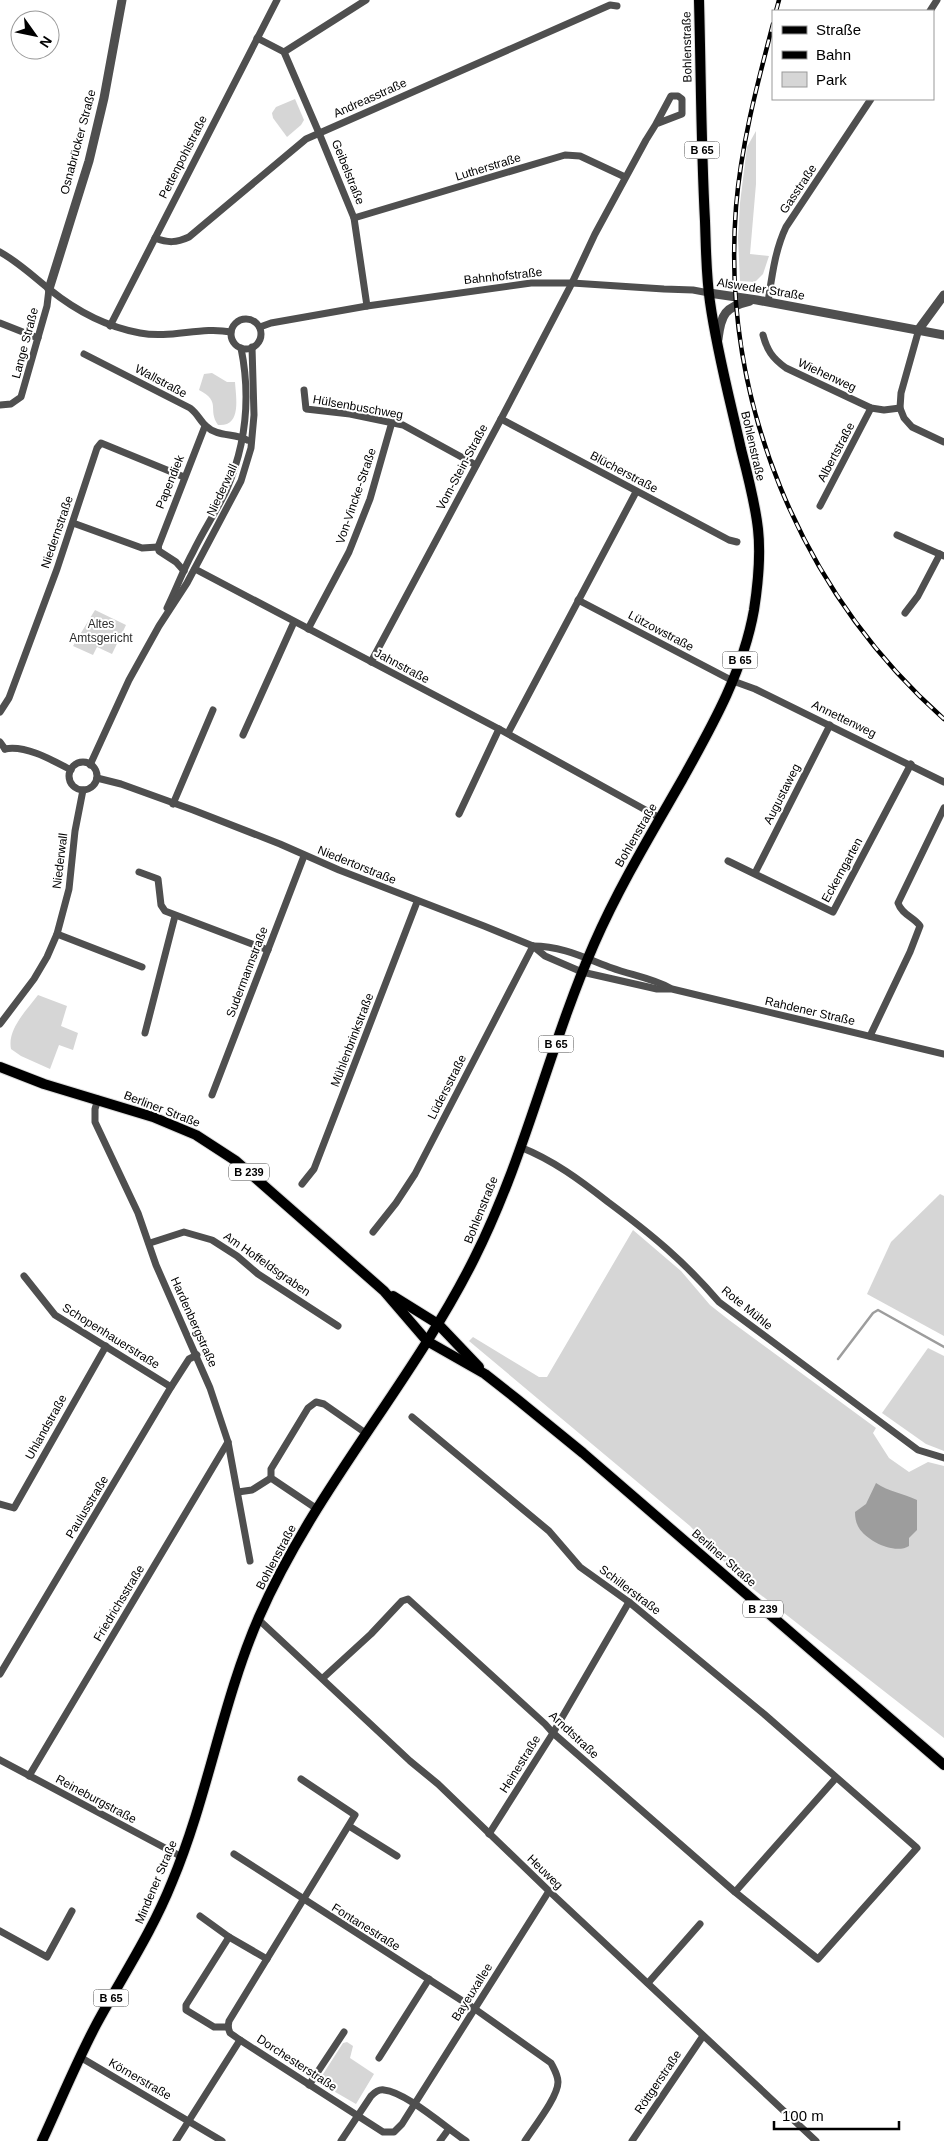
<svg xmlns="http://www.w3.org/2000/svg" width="944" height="2141" viewBox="0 0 944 2141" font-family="Helvetica,sans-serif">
  <rect width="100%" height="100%" fill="#fff"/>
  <g fill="#d6d6d6">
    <polygon points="295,99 304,120 301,125 287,137 273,118 272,113 276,107"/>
    <polygon points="756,131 756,184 750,254 769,256 763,274 755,282 740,281 738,238 740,203 747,147"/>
    <path d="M212 373 227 382H235C236 398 242 427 218 425 207 409 222 402 199 390L204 374Z"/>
    <polygon points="95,610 126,625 112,654 97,647 93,655 73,646"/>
    <path d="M38 995 67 1006 61 1026 78 1033 73 1050 59 1045 50 1069 21 1056 11 1049C7 1029 27 1010 38 995Z"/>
    <polygon points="940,1194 944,1196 944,1336 867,1294 891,1242"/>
    <polygon points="633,1230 681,1271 710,1305 729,1320 876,1428 873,1433 889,1458 909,1472 928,1462 944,1466 944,1738 743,1581 690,1526 469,1341 473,1337 539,1377 547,1377"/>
    <polygon points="928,1348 944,1356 944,1451 926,1444 882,1413"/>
    <polygon points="347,2042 353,2046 350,2058 374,2074 356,2104 318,2082 343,2043"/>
  </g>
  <path fill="#9d9d9d" d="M876 1483C889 1492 903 1493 917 1500V1530L909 1538V1546C895 1555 867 1541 859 1528 856 1523 855 1518 855 1512L866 1504Z"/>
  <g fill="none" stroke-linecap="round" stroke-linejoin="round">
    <polyline stroke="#9d9d9d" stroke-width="2.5" points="838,1359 873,1313 878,1310 944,1347"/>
    <g stroke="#dbdbdb" stroke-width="12">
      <g id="primary">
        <polyline points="0,1067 44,1084 153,1117 196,1135 236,1161 384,1291 427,1341 485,1374 518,1400 583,1453 944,1765"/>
        <polyline points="393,1296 438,1324 479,1367"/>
        <path d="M42 2141C60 2102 76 2063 96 2025 122 1977 152 1932 172 1882 208 1796 222 1702 259 1617 315 1489 412 1383 474 1259 525 1158 549 1047 594 944 619 887 651 834 682 780 712 726 743 672 754 610 758 584 761 556 758 529 755 502 748 476 741 449 730 400 717 352 710 302 706 275 706 248 705 221 701 147 701 74 699 0"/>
      </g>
    </g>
    <g stroke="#4f4f4f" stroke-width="7">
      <polyline points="930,11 937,0"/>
      <polyline points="257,38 284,52 319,133 354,218 367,306"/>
      <polyline points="284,52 366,0"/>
      <polyline points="354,218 565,155 580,156 625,177"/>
      <path d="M155 238C168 243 176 243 189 237L306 139 610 5 617 6"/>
      <path d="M0 252C18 262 33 276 49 289 75 310 107 327 140 333 171 339 201 326 231 332"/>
      <path d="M768 302C772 276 775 250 786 227L871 99"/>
      <circle cx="246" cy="334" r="15"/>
      <polyline points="0,323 38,338"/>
      <polyline points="110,326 277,0"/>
      <polyline points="260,327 271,323 367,306 531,283 572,283 664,289 693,290 709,293"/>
      <polyline points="919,329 901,393 900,408 904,418 912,427 944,442"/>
      <path d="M763 335C767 350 772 358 786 368L871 408 884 410 900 408"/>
      <path d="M84 354 190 408C198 414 200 421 206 426 217 437 234 433 247 440"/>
      <polyline points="304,390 306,409 350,414 403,425 476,465"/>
      <polyline points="0,405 11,404 21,397 47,306 49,289"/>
      <polyline points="501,419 729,540 737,542"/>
      <polyline points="820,506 871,408"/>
      <polyline points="73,523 142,548 158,547"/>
      <polyline points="897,535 944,556"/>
      <polyline points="158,547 205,426"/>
      <polyline points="158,547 159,551 176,562 184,571"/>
      <polyline points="195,569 499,729 660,818"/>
      <polyline points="578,600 733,681 755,689 944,782"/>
      <path d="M167 608C176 590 183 570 193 552 203 531 216 512 226 491 246 445 251 397 241 348"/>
      <polyline points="905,613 918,596 940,554"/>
      <polyline points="308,629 349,552 370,499 392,422"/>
      <polyline points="371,662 501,419 572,283 595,234 646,140 656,124 682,114 682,99 678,96 671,96 656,124"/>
      <polyline points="0,712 9,698 57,569 97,448 101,443 184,477"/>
      <polyline points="508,733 636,492"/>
      <polyline points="243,735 294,622"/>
      <polyline points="0,742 5,749"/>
      <path d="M5 749C26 745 52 760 71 770"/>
      <circle cx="83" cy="776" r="14"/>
      <polyline points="90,765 129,680 159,626 187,583 241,481 251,448 254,415 252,347"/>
      <polyline points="97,778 121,784 193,810 280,844 339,870 484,926 533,946 545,956 582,972 657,989 672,989 944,1054"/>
      <polyline points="173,804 213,710"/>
      <polyline points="459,814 499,729"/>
      <polyline points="728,861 833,912 911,764"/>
      <polyline points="139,872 158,879 161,905 165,911 268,950"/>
      <polyline points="755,873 830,725"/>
      <polyline points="57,934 142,967"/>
      <path d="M533 946C562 946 585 958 612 968 631 975 652 978 670 988"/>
      <polyline points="0,1024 34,979 47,957 57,934 69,889 75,831 83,790"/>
      <polyline points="145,1033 175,916"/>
      <path d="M870 1036 910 952 920 926C914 917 902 915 898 903L944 808"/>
      <polyline points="212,1095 304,856"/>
      <polyline points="98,1099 95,1109 95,1122 138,1213 156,1265 210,1388 228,1442 250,1561"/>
      <path d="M520 1147C553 1160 580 1180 608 1202 651 1234 684 1261 719 1302L918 1450 944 1458"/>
      <polyline points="302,1184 314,1169 417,902"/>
      <polyline points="373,1232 396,1203 415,1174 533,946"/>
      <polyline points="150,1243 184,1232 212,1240 237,1256 258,1274 338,1326"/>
      <polyline points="24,1276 55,1315 171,1387"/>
      <polyline points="238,1492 252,1490 271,1478"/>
      <polyline points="0,1504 14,1508 106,1346"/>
      <polyline points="317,1509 271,1478 271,1469 308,1408 316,1402 324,1404 367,1434"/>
      <polyline points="258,1619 410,1761 438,1784 549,1891 816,2141"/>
      <polyline points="0,1674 171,1387 189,1359 197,1355"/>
      <polyline points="323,1678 371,1634 402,1601 408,1599 545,1724 553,1733 735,1892 818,1959 917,1848 764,1714 629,1602 580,1567 549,1531 412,1417"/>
      <polyline points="0,1760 182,1857"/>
      <polyline points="29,1776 228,1442"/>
      <polyline points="349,1826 397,1856"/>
      <polyline points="489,1834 553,1733 629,1602"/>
      <path d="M234 1854 475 2009 551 2063C554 2069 558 2075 558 2082 558 2097 534 2127 525 2141"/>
      <polyline points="735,1892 836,1778"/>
      <polyline points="200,1916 229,1937 267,1959"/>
      <polyline points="0,1931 47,1957 72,1911"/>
      <polyline points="648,1983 700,1924"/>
      <polyline points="228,2027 230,2033 240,2040 383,2132 394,2132 402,2124 549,1891"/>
      <polyline points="228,2027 229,2021 355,1815 301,1779"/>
      <polyline points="228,2027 214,2027 186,2010 186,2005 229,1937"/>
      <polyline points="80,2057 222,2141"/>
      <polyline points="379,2058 429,1979"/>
      <polyline points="309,2085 344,2032"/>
      <polyline points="176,2141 240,2040"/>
      <path d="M341 2141 371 2096C375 2092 379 2089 384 2090 406 2092 446 2128 466 2141"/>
      <polyline points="440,2141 448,2130"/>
      <polyline points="632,2141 703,2036"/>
    </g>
    <g stroke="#4f4f4f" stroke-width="9">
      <polyline points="49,289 89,161 104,98 122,0"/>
      <polyline points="709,293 757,300 944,335"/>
      <polyline points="919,329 944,295"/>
      <path d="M718 339C721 314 725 307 750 301"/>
    </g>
    <use href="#primary" stroke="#000" stroke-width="10"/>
    <g stroke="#000" stroke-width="4.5">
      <g id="rail">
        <polyline points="776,11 779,0"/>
        <path d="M773 24C757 85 741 145 736 207 721 400 800 591 944 719"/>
      </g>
    </g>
    <use href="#rail" stroke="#fff" stroke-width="2.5" stroke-dasharray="8" stroke-linecap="butt"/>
  </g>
  <g text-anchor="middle" stroke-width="4" stroke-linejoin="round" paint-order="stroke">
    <g fill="#fff" stroke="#4c4c4c" stroke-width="1">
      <rect x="684.5" y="141.5" width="35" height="17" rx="4"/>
      <rect x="722.5" y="651.5" width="35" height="17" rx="4"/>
      <rect x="538.5" y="1035.5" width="35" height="17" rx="4"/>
      <rect x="229" y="1163.5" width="40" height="17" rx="4"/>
      <rect x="743" y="1600.5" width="40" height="17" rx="4"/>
      <rect x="93.5" y="1989.5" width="35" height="17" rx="4"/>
    </g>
    <g font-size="11" font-weight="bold" fill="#000">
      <text x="702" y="154">B 65</text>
      <text x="740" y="664">B 65</text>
      <text x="556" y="1048">B 65</text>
      <text x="249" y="1176">B 239</text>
      <text x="763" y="1613">B 239</text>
      <text x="111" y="2002">B 65</text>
    </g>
    <g font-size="12" fill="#000" stroke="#fff">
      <text transform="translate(687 47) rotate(-91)" y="4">Bohlenstraße</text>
      <text transform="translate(370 98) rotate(-24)" y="4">Andreasstraße</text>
      <text transform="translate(78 142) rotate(-75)" y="4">Osnabrücker Straße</text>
      <text transform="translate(183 157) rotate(-63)" y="4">Pettenpohlstraße</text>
      <text transform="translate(488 167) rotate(-17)" y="4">Lutherstraße</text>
      <text transform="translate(348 172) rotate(68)" y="4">Geibelstraße</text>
      <text transform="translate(798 189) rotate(-56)" y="4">Gasstraße</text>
      <text transform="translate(503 276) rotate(-6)" y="4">Bahnhofstraße</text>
      <text transform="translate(761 289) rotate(9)" y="4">Alsweder Straße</text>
      <text transform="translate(25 343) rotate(-75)" y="4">Lange Straße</text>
      <text transform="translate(827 375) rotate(25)" y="4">Wiehenweg</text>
      <text transform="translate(161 381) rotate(28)" y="4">Wallstraße</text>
      <text transform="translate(358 407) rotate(10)" y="4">Hülsenbuschweg</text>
      <text transform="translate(753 446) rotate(77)" y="4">Bohlenstraße</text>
      <text transform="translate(836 452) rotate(-62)" y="4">Albertstraße</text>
      <text transform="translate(462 467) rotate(-62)" y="4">Vom-Stein-Straße</text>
      <text transform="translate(624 472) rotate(28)" y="4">Blücherstraße</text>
      <text transform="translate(170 482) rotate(-68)" y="4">Papendiek</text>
      <text transform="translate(222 490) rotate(-65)" y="4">Niederwall</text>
      <text transform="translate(356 496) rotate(-71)" y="4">Von-Vincke-Straße</text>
      <text transform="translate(57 532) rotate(-71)" y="4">Niedernstraße</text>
      <text transform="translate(661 631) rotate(28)" y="4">Lützowstraße</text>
      <text transform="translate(402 666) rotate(28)" y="4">Jahnstraße</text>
      <text transform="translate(844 719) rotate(26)" y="4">Annettenweg</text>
      <text transform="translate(782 794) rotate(-63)" y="4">Augustaweg</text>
      <text transform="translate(636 835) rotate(-60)" y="4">Bohlenstraße</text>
      <text transform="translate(60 861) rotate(-83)" y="4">Niederwall</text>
      <text transform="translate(357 865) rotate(22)" y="4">Niedertorstraße</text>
      <text transform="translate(842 870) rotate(-61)" y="4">Eckerngarten</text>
      <text transform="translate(247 972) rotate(-69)" y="4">Sudermannstraße</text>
      <text transform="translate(810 1011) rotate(13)" y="4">Rahdener Straße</text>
      <text transform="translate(352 1040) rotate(-69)" y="4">Mühlenbrinkstraße</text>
      <text transform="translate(447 1087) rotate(-63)" y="4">Lüdersstraße</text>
      <text transform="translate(162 1109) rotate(21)" y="4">Berliner Straße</text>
      <text transform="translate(481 1210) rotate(-68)" y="4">Bohlenstraße</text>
      <text transform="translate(267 1264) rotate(35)" y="4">Am Hoffeldsgraben</text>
      <text transform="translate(747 1308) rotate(39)" y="4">Rote Mühle</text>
      <text transform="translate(194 1322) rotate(66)" y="4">Hardenbergstraße</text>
      <text transform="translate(111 1336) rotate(32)" y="4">Schopenhauerstraße</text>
      <text transform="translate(46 1427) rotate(-61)" y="4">Uhlandstraße</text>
      <text transform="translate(87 1507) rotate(-59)" y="4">Paulusstraße</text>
      <text transform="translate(276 1557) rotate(-62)" y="4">Bohlenstraße</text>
      <text transform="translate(724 1558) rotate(41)" y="4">Berliner Straße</text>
      <text transform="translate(630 1590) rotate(37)" y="4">Schillerstraße</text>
      <text transform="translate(119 1603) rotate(-59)" y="4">Friedrichsstraße</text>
      <text transform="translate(574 1735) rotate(43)" y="4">Arndtstraße</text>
      <text transform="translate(520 1764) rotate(-58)" y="4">Heinestraße</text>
      <text transform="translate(96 1799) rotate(28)" y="4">Reineburgstraße</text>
      <text transform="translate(545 1872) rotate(44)" y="4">Heuweg</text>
      <text transform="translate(156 1882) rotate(-67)" y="4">Mindener Straße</text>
      <text transform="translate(366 1927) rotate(32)" y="4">Fontanestraße</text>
      <text transform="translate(472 1992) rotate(-58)" y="4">Bayeuxallee</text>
      <text transform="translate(297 2063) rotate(33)" y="4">Dorchesterstraße</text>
      <text transform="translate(140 2079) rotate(30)" y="4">Körnerstraße</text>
      <text transform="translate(658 2082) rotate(-56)" y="4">Röttgerstraße</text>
    </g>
    <g font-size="12" fill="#2d2d2d" stroke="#fff">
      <text x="101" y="628">Altes<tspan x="101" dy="14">Amtsgericht</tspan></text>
    </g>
  </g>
  <rect x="772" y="10" width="162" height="90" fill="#ffffff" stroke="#999999"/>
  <rect x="782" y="26" width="25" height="8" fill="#000000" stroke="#999999"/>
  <text x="816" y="35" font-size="15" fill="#000000">Straße</text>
  <rect x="782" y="51" width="25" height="8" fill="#000000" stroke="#999999"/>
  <text x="816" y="60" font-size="15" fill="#000000">Bahn</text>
  <rect x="782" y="72" width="25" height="15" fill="#d6d6d6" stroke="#999999"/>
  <text x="816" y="85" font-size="15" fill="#000000">Park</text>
  <g transform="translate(35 35) rotate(123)"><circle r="24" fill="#ffffff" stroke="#999999"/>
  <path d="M0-4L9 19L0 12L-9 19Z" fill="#000000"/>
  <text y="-8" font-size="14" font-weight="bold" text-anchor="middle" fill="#000000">N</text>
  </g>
  <path d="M774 2121v8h125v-8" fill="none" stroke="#000000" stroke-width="2.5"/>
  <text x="782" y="2121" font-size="15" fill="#000000" stroke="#ffffff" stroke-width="4" paint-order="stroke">100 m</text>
</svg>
